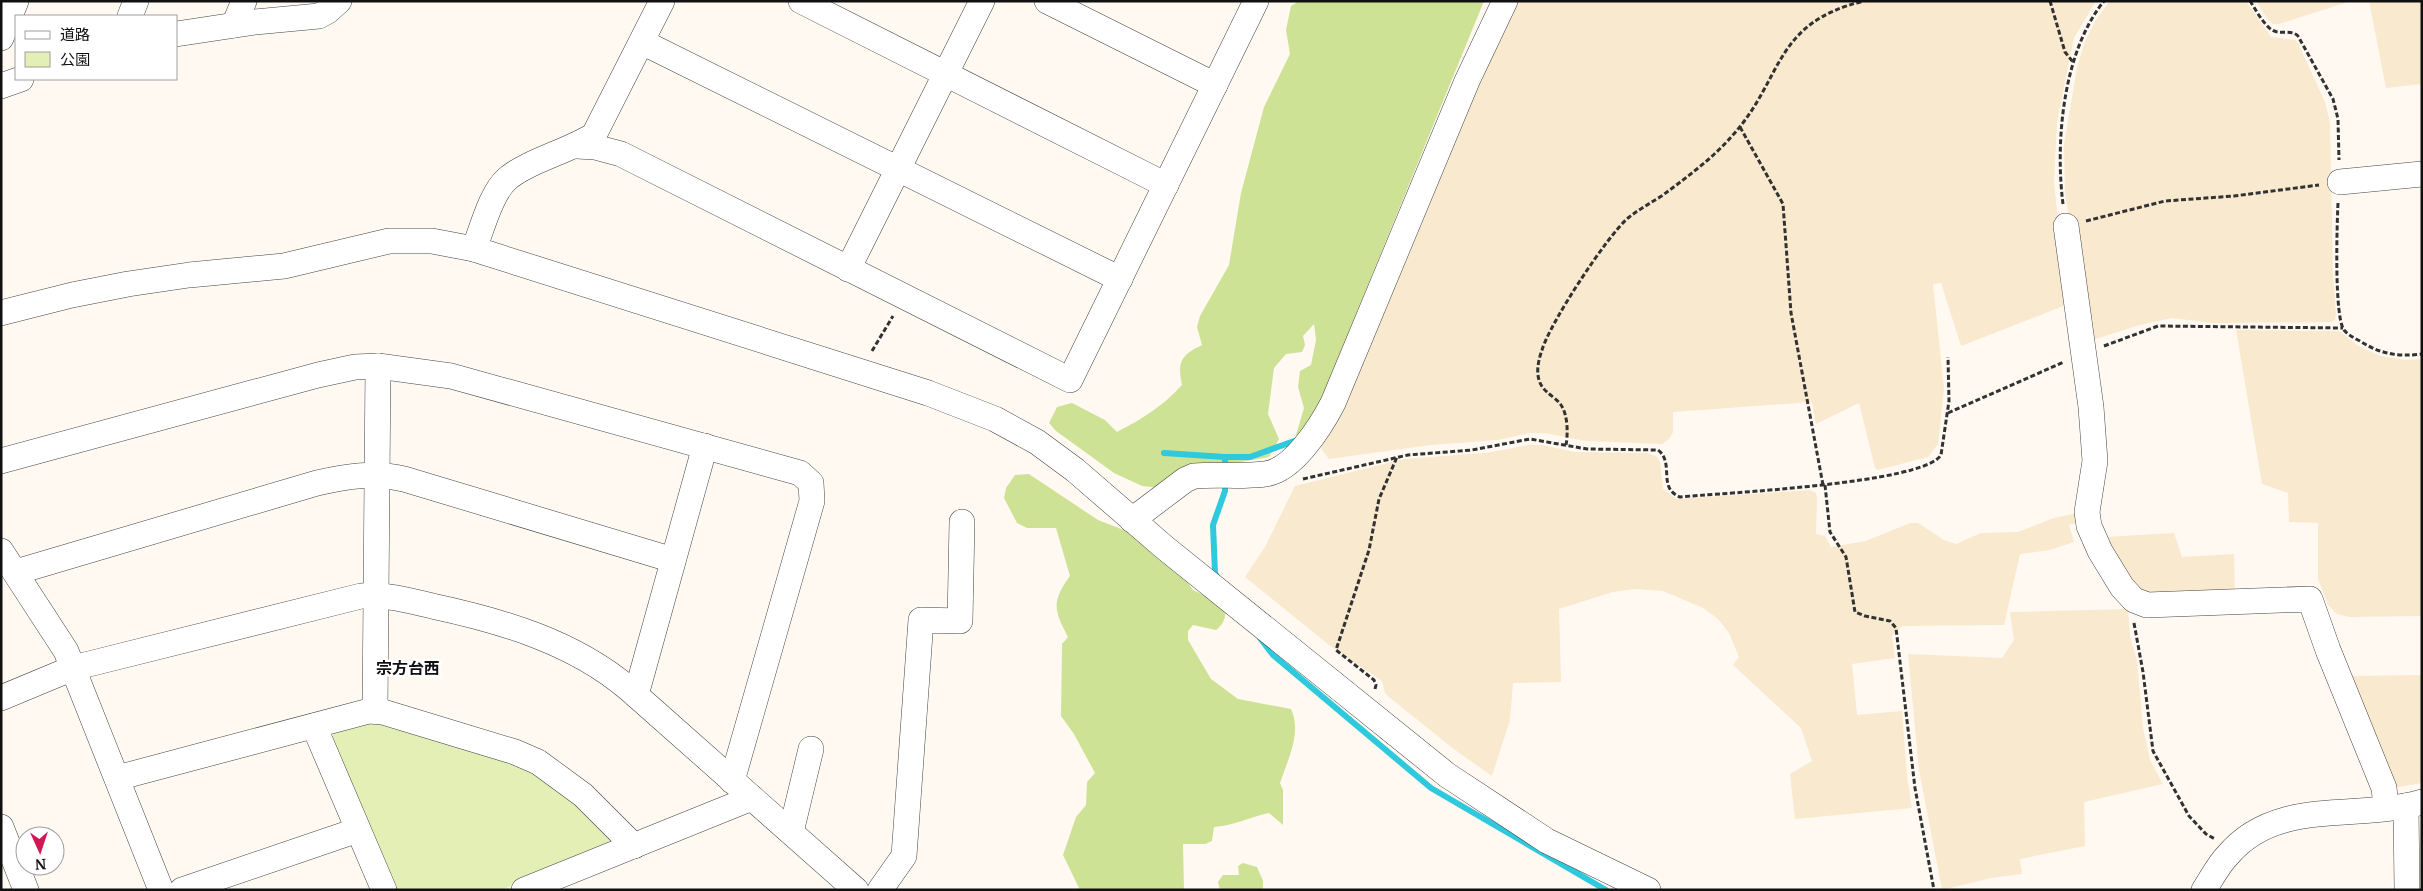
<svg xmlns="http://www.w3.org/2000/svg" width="2423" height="891" viewBox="0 0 2423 891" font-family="Merriweather,'Noto Sans JP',serif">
  <rect width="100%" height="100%" fill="#fff9f2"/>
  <g fill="#f9e9ce">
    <polygon points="1515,1 2096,1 2074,38 2057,122 2054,181 2066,305 1961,346 1941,283 1933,284 1944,389 1938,444 1928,457 1878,470 1875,468 1859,403 1816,424 1812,402 1673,412 1673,432 1669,439 1662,444 1585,441 1545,433 1529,433 1498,440 1431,445 1329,459 1319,446 1330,430 1369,349 1419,224"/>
    <polygon points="2110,1 2246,1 2271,37 2295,40 2298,43 2325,102 2330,123 2333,274 2336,314 2335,320 2332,322 2212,323 2172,318 2140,325 2089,341 2065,193 2064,144 2077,68 2084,44 2095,21"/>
    <polygon points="2256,1 2351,1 2279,24 2273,24 2268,20"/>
    <polygon points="2369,1 2422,1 2422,84 2386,88"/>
    <polygon points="2236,330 2339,331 2357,345 2380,356 2406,360 2422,359 2422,616 2349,617 2337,614 2328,605 2318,579 2318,523 2289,522 2288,493 2262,484"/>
    <polygon points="1528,445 1542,445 1575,452 1646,453 1656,456 1660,462 1663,489 1677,499 1810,490 1816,493 1817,499 1816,534 1825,536 1831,547 1866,541 1910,523 1918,523 1944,540 1956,544 1981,533 2018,532 2054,518 2077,513 2079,522 2069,525 2074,542 2050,550 2020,554 2004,625 1902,626 1892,636 1895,658 1852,664 1857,715 1902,711 1907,776 1912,808 1795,819 1790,774 1812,761 1801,728 1733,665 1739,657 1729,633 1718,619 1703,608 1663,591 1635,589 1613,592 1559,609 1561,682 1513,683 1510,720 1492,776 1455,750 1389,697 1385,693 1382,681 1329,645 1245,577 1265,547 1295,486 1404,459 1486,453"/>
    <polygon points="2174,533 2182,557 2234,554 2235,597 2137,595 2106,537"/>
    <polygon points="2128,609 2130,636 2137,661 2143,728 2150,760 2163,784 2084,802 2085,846 2020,859 2022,874 1991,878 1942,890 1919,770 1908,654 2002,658 2014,640 2010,612"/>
    <polygon points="2422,675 2422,783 2393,788 2348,676"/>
  </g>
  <polygon fill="#e4efb6" points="369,721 524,762 616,835 611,847 501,890 395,890 332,738 335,730"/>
  <g fill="#cde294">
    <path d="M1299 1H1484L1318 407 1299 439 1296 435 1304 408 1298 387 1300 371 1311 365 1316 340 1314 324 1303 336 1305 345 1302 352 1286 354 1274 368 1268 414 1279 439 1269 457 1235 463 1161 488 1142 486 1114 473 1056 431 1049 423 1057 407 1072 403 1105 420 1117 432C1142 419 1163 406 1182 385 1177 362 1181 355 1202 345L1197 327 1200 316 1229 265 1241 193 1264 107 1290 54 1286 30 1291 6Z"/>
    <path d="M1029 474 1098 520 1134 534 1179 570 1193 590 1226 606C1226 617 1224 624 1216 630L1193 625 1188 631V640L1211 679 1238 699 1291 709C1302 733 1288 759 1280 783L1283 790V825L1269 813C1250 817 1232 826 1214 827L1212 841 1205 844H1183L1184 890H1080L1063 855 1076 817 1086 805 1087 782 1095 773 1074 734 1061 716 1062 644 1068 637C1054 610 1051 602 1070 576L1056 528H1027L1017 523 1004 498 1006 488 1015 475Z"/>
    <polygon points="1243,863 1257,867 1263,881 1263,890 1220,890 1218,882 1223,875 1239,875 1238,866"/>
  </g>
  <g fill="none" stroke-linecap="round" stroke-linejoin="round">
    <g stroke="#2fc9dd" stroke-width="6">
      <polyline points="1164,453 1225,457 1225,471"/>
      <polyline points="1225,457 1250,457 1297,440"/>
      <polyline points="1218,578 1215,573 1213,525 1225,491 1225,481"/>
      <polyline points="1260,638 1273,655 1431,788 1606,890"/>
    </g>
    <g stroke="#434343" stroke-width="26">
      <g id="minor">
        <polyline points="801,1 1166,185"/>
        <polyline points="1047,1 1215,85"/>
        <polyline points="130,16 136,1"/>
        <polyline points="234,25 244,1"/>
        <polyline points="176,34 255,22 319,16 328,11 339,1"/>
        <polyline points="1,38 16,1"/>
        <polyline points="642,42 1120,279"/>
        <polyline points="1,86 21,79"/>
        <polyline points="577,146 595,147 621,154 1070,380 1256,1"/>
        <polyline points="2340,182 2422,174"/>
        <polyline points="2066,226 2091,407 2095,461 2087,512 2089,526 2100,551 2122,587 2134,600 2147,605 2310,599 2328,650 2384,788 2385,797"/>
        <path d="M474 249C482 229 491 193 507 179 526 162 569 151 594 135L662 1"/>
        <polyline points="848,269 982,1"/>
        <polyline points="1,313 72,295 128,284 189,275 284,266 389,241 432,241 474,249 928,393 995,419 1037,442 1075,470 1164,547 1447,775 1547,841 1648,890"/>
        <polyline points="1,461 318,375 355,367 378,366 451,376 800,473 811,483 812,501 732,781"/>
        <path d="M1132 520 1185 480 1194 476C1218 474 1242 477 1265 474 1293 471 1321 426 1333 403L1467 81 1505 1"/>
        <polyline points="1,551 66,651 161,890"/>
        <path d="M16 572 317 483C348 476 373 472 404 479L673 560"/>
        <polyline points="636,695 705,446"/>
        <path d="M1 698 73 668 361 596C385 594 408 600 432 606 502 621 574 642 629 689L856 890"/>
        <polyline points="375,711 378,366"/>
        <polyline points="314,726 384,890"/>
        <polyline points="117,778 369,711 383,712 515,752 538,762 583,795 634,846"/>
        <polyline points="2406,806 2407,890"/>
        <polyline points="1,827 26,890"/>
        <polyline points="791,832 811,749"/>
        <polyline points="182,890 358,830"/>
        <polyline points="524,890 752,798"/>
        <polyline points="880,890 904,856 921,620 960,621 962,522"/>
        <path d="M2204 890C2212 878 2218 865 2228 855 2277 797 2357 821 2422 802"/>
      </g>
    </g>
    <g stroke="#323232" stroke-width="3" stroke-dasharray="5 2.5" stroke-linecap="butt">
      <polyline points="2050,1 2065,52 2073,62"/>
      <path d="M2250 1C2256 10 2263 24 2272 30 2280 35 2291 29 2298 36L2333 99 2338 119 2339 160"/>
      <polyline points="1740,127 1783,204 1791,313 1823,485"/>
      <path d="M2338 203C2337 224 2334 316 2344 330 2348 335 2354 338 2360 341 2380 354 2398 357 2422 354"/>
      <path d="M2063 204C2055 141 2063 52 2104 1"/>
      <polyline points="2086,221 2165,201 2234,196 2319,185"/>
      <polyline points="2104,346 2158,326 2343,328"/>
      <polyline points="872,351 893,316"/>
      <polyline points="1948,413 2064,362"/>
      <path d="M1566 445C1568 434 1568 415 1561 405 1558 400 1551 396 1547 392 1534 381 1537 364 1542 350 1550 323 1607 236 1628 218 1639 209 1651 203 1663 195 1687 177 1713 158 1732 136 1784 79 1772 23 1864 1"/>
      <path d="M1303 479 1408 455 1472 450 1530 439 1587 449 1658 450C1675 463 1657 488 1680 497 1720 493 1923 484 1941 455L1949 401 1948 357"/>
      <polyline points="1825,485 1830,532 1846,557 1855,612 1865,616 1890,621 1896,628 1915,788 1934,890"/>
      <polyline points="2134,623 2143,672 2153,751 2189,816 2206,834 2215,839"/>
      <polyline points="1375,689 1376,685 1374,680 1336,650 1369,550 1379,499 1397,457"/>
    </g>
    <use href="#minor" stroke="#fff" stroke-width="25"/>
  </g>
  <g text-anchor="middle" stroke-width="5" stroke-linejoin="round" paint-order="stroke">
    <g font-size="16" font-weight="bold" fill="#101010" stroke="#fff">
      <text x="408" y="674">宗方台西</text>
    </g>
  </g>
  <rect width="2423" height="891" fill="none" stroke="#101010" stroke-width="5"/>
  <rect x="15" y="15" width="162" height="65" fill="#ffffff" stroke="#9f9f9f"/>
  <rect x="25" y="31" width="25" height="8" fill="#ffffff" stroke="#9f9f9f"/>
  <text x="60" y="40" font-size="15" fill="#101010">道路</text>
  <rect x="25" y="52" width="25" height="15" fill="#e4efb6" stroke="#9f9f9f"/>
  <text x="60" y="65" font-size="15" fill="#101010">公園</text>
  <g transform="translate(40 851) rotate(177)"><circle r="24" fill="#ffffff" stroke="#9f9f9f"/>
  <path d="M0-4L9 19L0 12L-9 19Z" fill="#d11654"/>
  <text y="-8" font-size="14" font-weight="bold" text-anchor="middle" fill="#101010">N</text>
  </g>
</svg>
